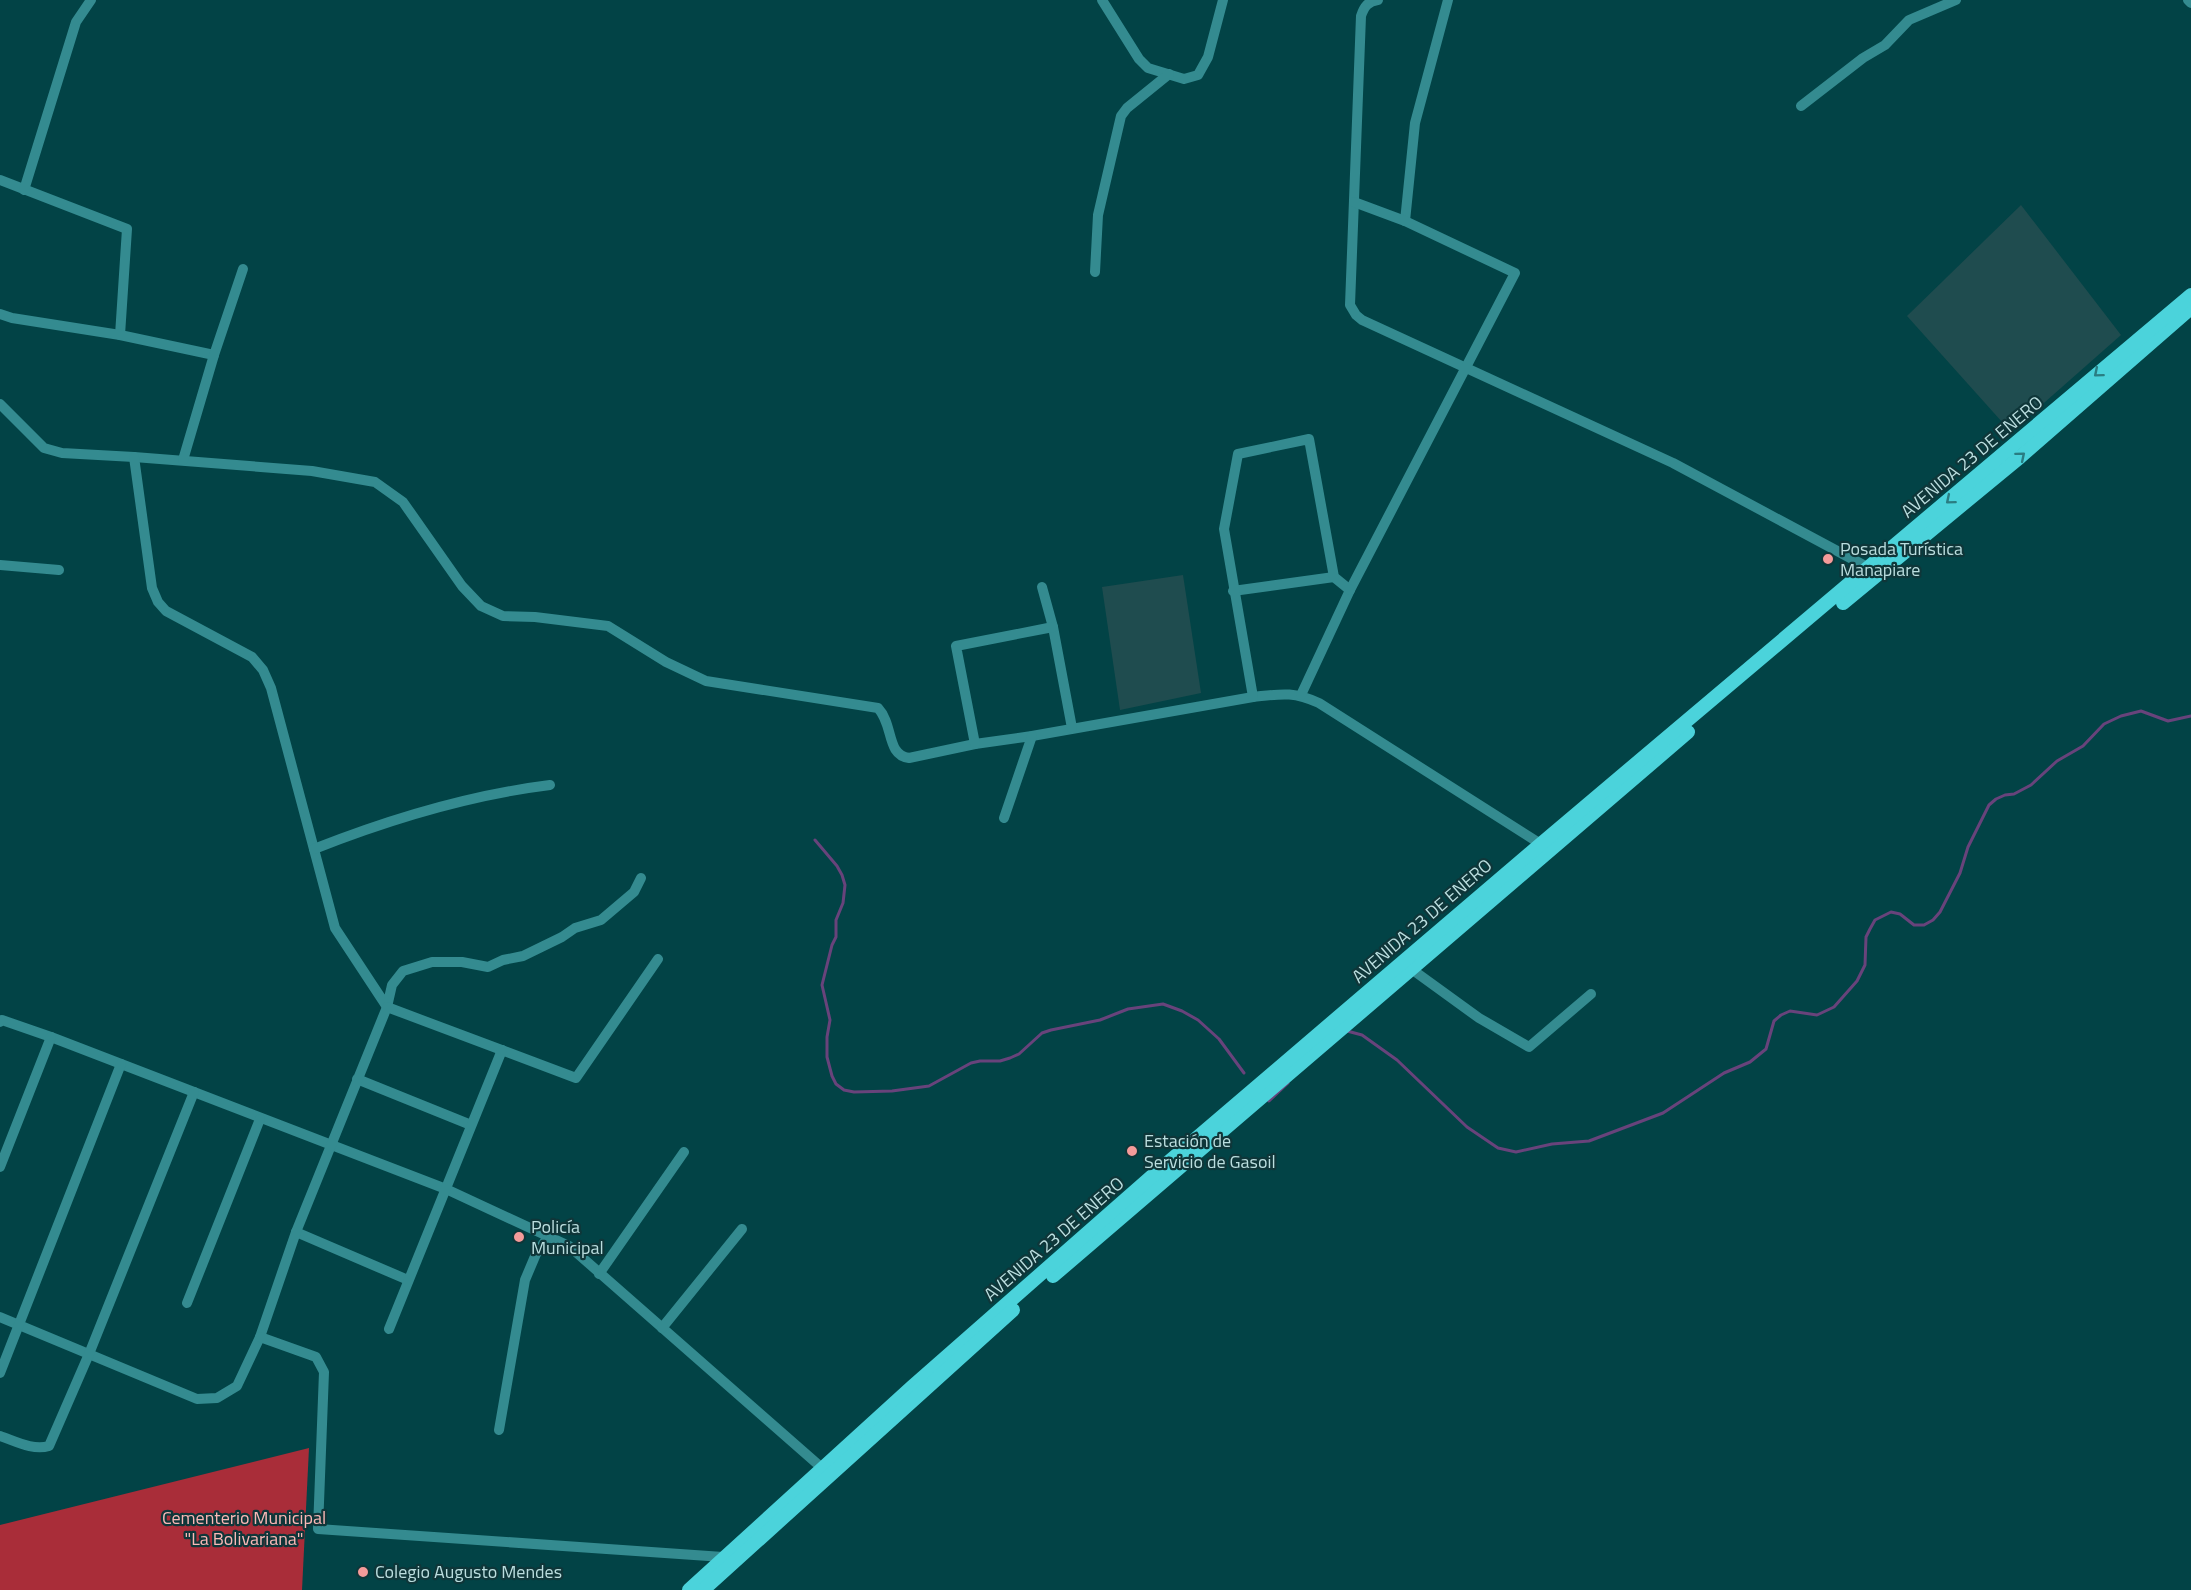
<svg xmlns="http://www.w3.org/2000/svg" width="2191" height="1590" viewBox="0 0 2191 1590" font-family="'Titillium Web',sans-serif">
  <rect width="100%" height="100%" fill="#024346"/>
  <g fill="#1f4c4f">
    <polygon points="2021,205 2121,335 2011,432 1907,316"/>
    <polygon points="1183,575 1201,693 1120,710 1102,587"/>
  </g>
  <polygon fill="#a92d39" points="309,1448 302,1590 0,1590 0,1525"/>
  <g fill="none" stroke-linecap="round" stroke-linejoin="round">
    <g stroke="#68437b" stroke-width="3">
      <polyline points="815,840 837,866 842,875 845,885 843,903 836,920 836,937 832,945 822,985 830,1020 827,1037 827,1057 832,1076 836,1084 844,1090 854,1092 892,1091 929,1086 971,1063 980,1061 1000,1061 1010,1058 1019,1054 1042,1033 1051,1030 1100,1020 1128,1009 1163,1004 1182,1011 1198,1020 1219,1039 1244,1073"/>
      <polyline points="1347,1031 1362,1035 1397,1060 1467,1127 1498,1148 1516,1152 1552,1144 1589,1141 1663,1113 1724,1073 1750,1062 1766,1049 1774,1021 1781,1015 1790,1011 1817,1015 1834,1007 1857,981 1865,965 1866,937 1870,929 1875,920 1891,912 1900,914 1914,925 1924,925 1933,920 1940,912 1960,873 1968,847 1989,805 1996,799 2005,795 2014,794 2031,785 2057,761 2083,746 2104,724 2121,716 2141,711 2168,721 2191,716"/>
      <polyline points="1267,1099 1269,1101 1288,1083"/>
    </g>
    <g stroke="#348b90" stroke-width="10">
      <polyline points="1102,0 1139,59 1148,68 1184,79 1198,75 1208,57 1223,0"/>
      <path d="M1378 0C1368 1 1364 7 1361 16L1350 305 1356 315 1362 320 1673 463 1869 568"/>
      <polyline points="2188,0 2191,3"/>
      <polyline points="1801,106 1863,58 1885,45 1909,20 1956,0"/>
      <polyline points="0,180 127,229 120,335"/>
      <polyline points="24,190 76,22 91,0"/>
      <polyline points="1405,221 1415,123 1448,0"/>
      <polyline points="1095,272 1098,215 1121,116 1127,108 1169,74"/>
      <polyline points="0,314 12,318 120,335 214,355"/>
      <path d="M0 404 44 448 62 453 134 457 312 471 375 482 403 502 462 586 481 606 503 616 535 617 608 626 666 662 706 681 878 708C894 725 886 755 909 758L975 744 1032 736 1253 697C1281 694 1292 691 1319 703L1547 848"/>
      <polyline points="134,457 152,588 158,602 166,611 252,657 263,670 271,688 335,928 387,1007 392,985 403,971 432,962 462,962 488,967 503,960 523,956 562,937 575,928 601,920 634,892 641,878"/>
      <polyline points="183,460 214,355 243,269"/>
      <polyline points="0,565 59,570"/>
      <polyline points="1042,587 1053,627 1072,728"/>
      <polyline points="1233,591 1334,577"/>
      <polyline points="1301,695 1350,590 1515,273 1405,221 1354,202"/>
      <polyline points="1253,697 1224,529 1238,454 1309,439 1334,577 1350,590"/>
      <polyline points="975,744 956,646 1053,627"/>
      <polyline points="1004,818 1032,736"/>
      <path d="M314 849C390 819 469 795 550 785"/>
      <polyline points="1410,968 1479,1018 1529,1047 1591,994"/>
      <polyline points="0,1022 2,1020 51,1037 446,1189 569,1246 822,1468"/>
      <polyline points="357,1079 471,1125"/>
      <polyline points="0,1167 51,1037"/>
      <polyline points="296,1232 408,1280"/>
      <polyline points="599,1274 684,1152"/>
      <polyline points="187,1303 260,1119"/>
      <polyline points="0,1317 197,1399 217,1398 237,1386 260,1337 296,1232 387,1007 576,1078 658,959"/>
      <polyline points="662,1328 742,1229"/>
      <polyline points="389,1329 502,1050"/>
      <polyline points="260,1337 316,1357 324,1372 318,1529 723,1557"/>
      <polyline points="0,1373 121,1064"/>
      <polyline points="499,1430 525,1280 536,1254 548,1237"/>
      <path d="M0 1436C15 1441 33 1451 49 1446L89 1354 194 1092"/>
    </g>
    <g stroke="#4bd3db" stroke-width="14">
      <polyline points="1843,603 2020,457 2191,308"/>
      <polyline points="1053,1276 1688,732"/>
      <polyline points="689,1590 912,1387 1151,1177 1542,843 2191,295"/>
      <polyline points="703,1590 1013,1310"/>
    </g>
  </g>
  <defs><path id="oneway-chevron" d="M-2-3.5L2.5 0L-2 3.5" fill="none" stroke-width="1.6" stroke-linecap="round" stroke-linejoin="round" transform="scale(1.5)"/></defs>
  <g stroke="#2a7d82">
    <use href="#oneway-chevron" transform="translate(2098 373) rotate(140)"/>
    <use href="#oneway-chevron" transform="translate(2021 456) rotate(-40)"/>
    <use href="#oneway-chevron" transform="translate(1950 500) rotate(140)"/>
  </g>
  <g fill="#f59b9a" stroke="#0f3639" stroke-width="2">
    <circle cx="1828" cy="559" r="6"/>
    <circle cx="1132" cy="1151" r="6"/>
    <circle cx="519" cy="1237" r="6"/>
    <circle cx="363" cy="1572" r="6"/>
  </g>
  <g text-anchor="middle" stroke-width="4.5" stroke-linejoin="round" paint-order="stroke">
    <g font-size="18" fill="#bbdedf" stroke="#0f3639">
      <text transform="translate(1972 457) rotate(-40)" y="6">AVENIDA 23 DE ENERO</text>
      <text transform="translate(1422 921) rotate(-41)" y="6">AVENIDA 23 DE ENERO</text>
      <text transform="translate(1054 1239) rotate(-41)" y="6">AVENIDA 23 DE ENERO</text>
    </g>
    <g font-size="18" fill="#bbdedf" stroke="#0f3639" text-anchor="start">
      <text x="1840" y="555">Posada Turística<tspan x="1840" dy="21">Manapiare</tspan></text>
      <text x="1144" y="1147">Estación de<tspan x="1144" dy="21">Servicio de Gasoil</tspan></text>
      <text x="531" y="1233">Policía<tspan x="531" dy="21">Municipal</tspan></text>
      <text x="375" y="1578">Colegio Augusto Mendes</text>
    </g>
    <g font-size="18" fill="#fbb8b6" stroke="#0f3639">
      <text x="244" y="1524">Cementerio Municipal<tspan x="244" dy="21">"La Bolivariana"</tspan></text>
    </g>
  </g>
</svg>
